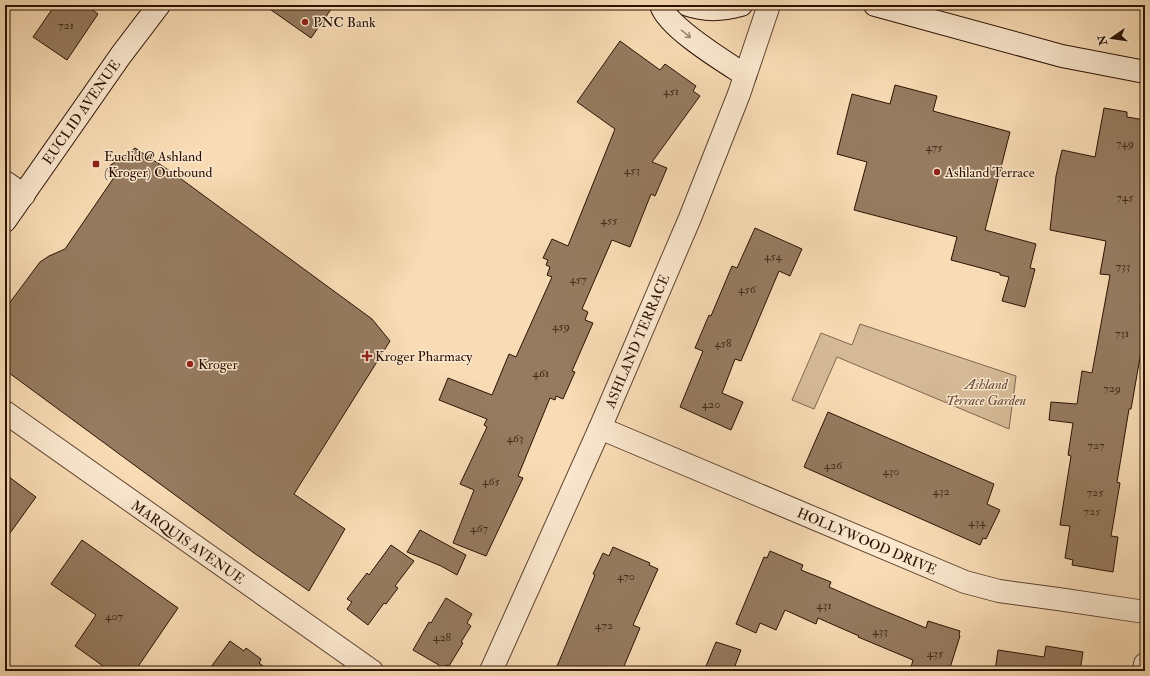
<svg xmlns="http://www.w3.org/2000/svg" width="1150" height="676" viewBox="0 0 1150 676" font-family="'IM FELL Double Pica',serif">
  <rect width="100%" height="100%" fill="#f9dcb5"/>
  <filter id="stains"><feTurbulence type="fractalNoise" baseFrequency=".005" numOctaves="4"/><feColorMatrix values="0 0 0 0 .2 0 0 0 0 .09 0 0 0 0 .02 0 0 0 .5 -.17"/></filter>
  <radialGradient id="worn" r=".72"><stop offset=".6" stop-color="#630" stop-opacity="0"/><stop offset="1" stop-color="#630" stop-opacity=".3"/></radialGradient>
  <polygon fill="#d6ba97" stroke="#80664d" points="860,324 1016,376 1009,429 837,357 814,409 792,400 821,333 852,345"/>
  <g fill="#967b60" stroke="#2b1203">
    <polygon points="55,5 86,5 98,14 67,60 33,37"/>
    <polygon points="264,5 334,5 311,38"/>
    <polygon points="620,41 660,70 665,64 696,86 693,91 700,96 652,162 667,168 655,196 651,194 630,247 612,240 582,309 588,312 585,320 593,323 572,371 575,372 563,399 556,396 555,400 550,398 518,476 523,478 486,556 453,543 474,490 460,484 487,427 484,425 487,419 439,400 448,378 492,395 509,354 516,357 552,277 547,275 550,267 546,265 548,260 543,258 552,239 568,246 615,129 577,102"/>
    <polygon points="895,85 937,96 933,111 1010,132 985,230 1036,244 1030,268 1035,269 1025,307 1002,301 1009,277 1000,275 1000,273 951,260 957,237 854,210 867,162 837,154 852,94 890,104"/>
    <polygon points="1104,108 1127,112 1127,117 1145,120 1145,280 1140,310 1144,311 1142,329 1145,329 1131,409 1129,409 1117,482 1120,483 1111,536 1118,537 1113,572 1072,565 1073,560 1065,558 1070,526 1060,525 1071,456 1068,455 1073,423 1049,420 1051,402 1077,404 1082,371 1092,373 1110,275 1100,274 1106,241 1050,230 1056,176 1062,150 1095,157"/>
    <polygon points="135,148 173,173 372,319 390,341 294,494 345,529 309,591 254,553 5,370 5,309 40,262 49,256 65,249 115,176 105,169"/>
    <polygon points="755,228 802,249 790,276 779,271 741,361 735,359 722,393 743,402 731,430 680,407 703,351 695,348 709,315 711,316 732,266 737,268"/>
    <polygon points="828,412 994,484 987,504 1000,510 986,539 983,538 980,545 804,467"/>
    <polygon points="5,474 36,497 5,540"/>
    <polygon points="420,530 466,555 457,575 441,566 407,552"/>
    <polygon points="82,540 178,608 135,671 110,671 75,646 96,615 51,584"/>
    <polygon points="391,545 414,561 395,586 398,588 386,604 384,603 368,625 347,609 352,602 347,599 367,573 369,575"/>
    <polygon points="613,547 650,563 649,565 658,569 633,625 640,628 622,671 555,671 595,575 593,574 603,553 609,556"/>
    <polygon points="770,551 803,565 801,570 831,582 829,587 875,607 926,628 928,621 960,631 959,635 960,636 949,671 910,671 913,660 858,637 859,636 818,618 816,624 785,610 776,630 760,623 756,633 736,624 764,557 767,558"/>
    <polygon points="446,598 472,614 467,623 471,626 461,642 463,643 449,666 446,665 444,668 413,650 429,622 431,623"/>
    <polygon points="230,641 244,651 246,648 261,659 259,663 270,671 208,671"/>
    <polygon points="716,642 741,650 733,671 704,671"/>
    <polygon points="1046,646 1083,652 1080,671 995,671 998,650 1044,657"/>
  </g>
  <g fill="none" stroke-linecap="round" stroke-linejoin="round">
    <g stroke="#5e4430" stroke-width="24">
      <g id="street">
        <polyline points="5,182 24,195"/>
        <polyline points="5,412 372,671"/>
        <polyline points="600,428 965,582 999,591 1058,599 1145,612"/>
        <polyline points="491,671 600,428 690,218 739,94 769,5"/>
        <polyline points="1144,671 1145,664"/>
      </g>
    </g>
    <g stroke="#2b1203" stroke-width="24">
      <g id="secondary">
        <path d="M661 5C667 27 725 62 745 75"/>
        <path d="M688 5C705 11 723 10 741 5"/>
        <polyline points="875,5 1062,56 1145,72"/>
        <polyline points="5,221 121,55 159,5"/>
      </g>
    </g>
    <use href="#street" stroke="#fbe8cf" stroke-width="22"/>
    <use href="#secondary" stroke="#fbe8cf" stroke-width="22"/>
  </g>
  <defs><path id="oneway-shaft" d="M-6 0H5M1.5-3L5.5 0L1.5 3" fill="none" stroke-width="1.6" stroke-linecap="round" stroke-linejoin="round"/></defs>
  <use stroke="#9d8873" href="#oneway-shaft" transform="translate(686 34) rotate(39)"/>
  <g fill="#8f2418" stroke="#fbe8cf" stroke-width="1.5">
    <circle cx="305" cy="22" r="4"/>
    <rect x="92" y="160" width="8" height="8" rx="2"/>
    <circle cx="937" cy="172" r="4"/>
    <path d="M365 350h4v4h4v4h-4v4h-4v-4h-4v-4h4z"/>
    <circle cx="190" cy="364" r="4"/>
  </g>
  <g text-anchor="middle" stroke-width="3" stroke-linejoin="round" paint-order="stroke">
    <g font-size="12" fill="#462c1a">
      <text x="66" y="29">721</text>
      <text x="671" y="95">451</text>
      <text x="1125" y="147">749</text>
      <text x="934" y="151">475</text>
      <text x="632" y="174">453</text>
      <text x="1125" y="201">745</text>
      <text x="609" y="224">455</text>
      <text x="773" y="260">454</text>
      <text x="1123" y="270">733</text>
      <text x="578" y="283">457</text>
      <text x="747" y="293">456</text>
      <text x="561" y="330">459</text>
      <text x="1122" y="337">731</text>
      <text x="723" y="347">458</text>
      <text x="541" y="377">461</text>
      <text x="1112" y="392">729</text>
      <text x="711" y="408">420</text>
      <text x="515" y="442">463</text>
      <text x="1096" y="449">727</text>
      <text x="833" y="469">426</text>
      <text x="891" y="475">430</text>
      <text x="491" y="485">465</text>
      <text x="941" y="495">432</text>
      <text x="1095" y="496">725</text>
      <text x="1092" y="515">725</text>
      <text x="977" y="526">434</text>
      <text x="479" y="532">467</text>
      <text x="626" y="580">470</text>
      <text x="824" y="609">431</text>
      <text x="114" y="620">407</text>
      <text x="604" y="629">472</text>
      <text x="880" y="635">433</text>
      <text x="442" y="641">428</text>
      <text x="935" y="657">435</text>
    </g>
    <g font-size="14" fill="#2b1203" stroke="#fbe8cf" text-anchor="start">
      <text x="313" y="27">PNC Bank</text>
      <text x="104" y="161">Euclid @ Ashland<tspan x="104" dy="16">(Kroger) Outbound</tspan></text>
      <text x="945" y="177">Ashland Terrace</text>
      <text x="375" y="361">Kroger Pharmacy</text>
      <text x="198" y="369">Kroger</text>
    </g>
    <g font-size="14" fill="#2b1203" stroke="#fbe8cf">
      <text transform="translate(81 112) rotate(-55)" y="5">EUCLID AVENUE</text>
      <text transform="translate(637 341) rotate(-67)" y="5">ASHLAND TERRACE</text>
      <text transform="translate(867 541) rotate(23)" y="5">HOLLYWOOD DRIVE</text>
      <text transform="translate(188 542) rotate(35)" y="5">MARQUIS AVENUE</text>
    </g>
    <g font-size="14" font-style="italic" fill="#674d37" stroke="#fbe8cf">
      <text x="986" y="389">Ashland<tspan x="986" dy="16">Terrace Garden</tspan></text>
    </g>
  </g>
  <rect width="1150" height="676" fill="none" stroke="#f9dcb5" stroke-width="20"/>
  <rect x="6" y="6" width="1138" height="664" fill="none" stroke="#2b1203" stroke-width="2"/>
  <rect x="10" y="10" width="1130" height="656" fill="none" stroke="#2b1203"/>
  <g transform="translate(1112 38) rotate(257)" stroke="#fbe8cf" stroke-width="3" paint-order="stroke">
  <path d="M0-3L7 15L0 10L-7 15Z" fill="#2b1203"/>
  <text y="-6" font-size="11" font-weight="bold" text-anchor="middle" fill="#2b1203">N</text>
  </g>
  <rect width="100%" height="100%" filter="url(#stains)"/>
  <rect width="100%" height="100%" fill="url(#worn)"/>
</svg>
